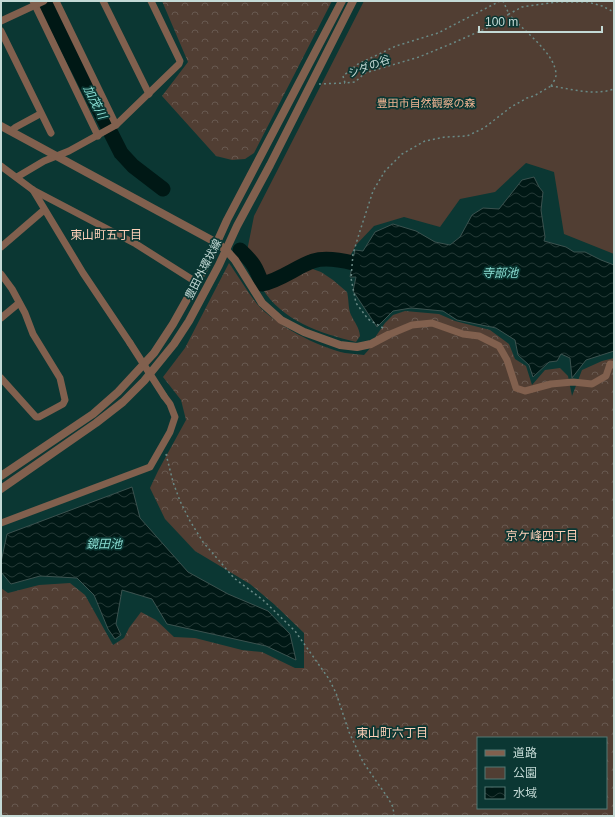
<svg xmlns="http://www.w3.org/2000/svg" width="615" height="817" viewBox="0 0 615 817" font-family="Arial,'Noto Sans JP',sans-serif">
  <defs>
    <pattern id="forest-crowns" width="20" height="18" patternUnits="userSpaceOnUse"><rect width="20" height="18" fill="#513e33"/><path d="M2 6a3 3 0 1 1 6 0M12 15a3 3 0 1 1 6 0" fill="none" stroke="#685950"/></pattern>
    <pattern id="water-waves" width="16" height="10" patternUnits="userSpaceOnUse"><rect width="16" height="10" fill="#001815"/><path d="M0 5q4-4 8 0t8 0" fill="none" stroke="#243936"/></pattern>
  </defs>
  <rect width="100%" height="100%" fill="#0b3733"/>
  <g fill="url(#forest-crowns)" fill-rule="evenodd">
    <polygon points="162,1 332,1 254,153 245,159 232,160 216,156 162,96 188,62"/>
    <path d="M229 263C238 276 247 291 257 304 275 325 318 347 345 353 351 354 358 354 364 355L372 346 376 336 385 323 393 315 405 311 439 314 455 321 490 330 509 344 515 359 526 366 532 385 545 370 560 368 568 376 572 396 582 370 602 361 614 358V816H1V588L8 593 39 585 70 583 85 595 113 645 124 638 129 628 141 612 156 620 174 637 195 638 242 650 262 652 295 668H304V633L275 605 250 584 195 551 165 519 150 488 158 471 186 420 181 400 163 377 185 348ZM478 738H606V808H478Z"/>
    <path d="M307 267 321 272 333 280 347 292C349 299 348 309 351 315 355 323 359 327 360 336L356 342C320 333 282 321 262 288Z"/>
  </g>
  <polygon fill="#513e33" points="364,1 614,1 614,254 564,234 554,172 526,163 495,192 460,199 440,227 404,217 374,226 356,245 348,260 322,256 311,258 268,278 263,276 257,263 247,251 254,216"/>
  <g fill="url(#water-waves)" stroke="#3b524f">
    <polygon points="534,177 539,187 543,192 541,210 545,237 544,241 566,247 574,252 585,252 601,260 614,265 614,351 586,360 572,378 570,358 561,354 557,361 549,362 533,377 529,365 518,355 515,340 496,328 457,320 443,311 411,308 393,311 377,327 353,291 356,277 350,277 355,250 363,251 375,232 393,224 416,231 435,242 450,245 460,237 472,215 483,208 499,209 522,180"/>
    <polygon points="132,487 140,518 188,572 228,594 268,611 290,634 296,660 266,646 167,624 152,599 122,590 116,624 121,635 115,639 108,629 94,595 77,578 40,576 11,584 1,572 1,562 7,534"/>
  </g>
  <g fill="none" stroke-linecap="round" stroke-linejoin="round">
    <g stroke="#001815" stroke-width="15">
      <polyline points="44,1 121,153 133,166 163,189"/>
      <path d="M240 250C253 262 256 267 262 284 281 280 296 267 313 261 325 257 341 260 353 263"/>
    </g>
    <g stroke="#6a8a86" stroke-width="1.5" stroke-dasharray="2 3" stroke-linecap="butt">
      <polyline points="500,1 438,33 396,46 358,64 343,76 345,83 355,82 365,73 419,57 453,43 496,24 509,14 503,1"/>
      <polyline points="319,84 345,83"/>
      <path d="M551 86C553 83 556 78 556 75 556 53 522 30 509 14L522 7 556 2H588L602 6 614 12"/>
      <path d="M551 86C572 89 594 96 614 89"/>
      <polyline points="383,328 368,319 356,303 351,278 353,254 359,234 373,191 385,171 402,154 425,141 445,137 467,136 484,128 511,107 527,98 534,96 551,86"/>
      <polyline points="166,454 173,482 180,501 190,521 203,542 234,578 263,600 295,631 329,679 336,693 349,732 363,762 388,798 393,807 394,816"/>
    </g>
    <g stroke="#81604e" stroke-width="7">
      <polyline points="33,1 98,136"/>
      <polyline points="56,1 116,125"/>
      <polyline points="103,1 149,94"/>
      <polyline points="1,21 44,1"/>
      <polyline points="1,31 51,133"/>
      <polyline points="11,131 16,127 40,114"/>
      <polyline points="1,166 33,190 136,244 196,282"/>
      <polyline points="17,177 44,161 69,151 116,125 179,64 180,61 151,1"/>
      <polyline points="33,190 83,273 130,343"/>
      <polyline points="1,247 44,210"/>
      <polyline points="1,274 12,289 25,313 33,334 60,378 65,400 63,404 39,417 36,417 1,378"/>
      <polyline points="1,318 19,303"/>
      <polyline points="388,335 412,325 432,323 463,334 479,336 499,346 507,360 516,388 525,391 551,384 573,382 592,384 606,376 610,364 614,365"/>
      <polyline points="1,523 150,467 170,432 175,417 170,404 164,396"/>
    </g>
    <g stroke="#81604e" stroke-width="8">
      <polyline points="1,126 217,243 226,250 235,260 262,303 281,320 304,332 340,345 357,347 371,344 388,335"/>
      <polyline points="1,476 93,414 118,392 154,353 173,324 209,260 227,220 342,1"/>
      <polyline points="1,489 96,423 123,402 144,381 174,344 189,321 219,265 237,226 270,165 353,1"/>
    </g>
    <polyline stroke="#81604e" stroke-width="7" points="130,343 164,396"/>
  </g>
  <g text-anchor="middle" stroke-width="3.5" stroke-linejoin="round" paint-order="stroke">
    <g font-size="11" fill="#c4dad6" stroke="#0b3733">
      <text transform="translate(369 66) rotate(-21)" y="4">シダの谷</text>
      <text transform="translate(203 269) rotate(-63)" y="4">豊田外環状線</text>
    </g>
    <g font-size="11" fill="#f0b492" stroke="#0b3733">
      <text x="426" y="107">豊田市自然観察の森</text>
    </g>
    <g font-size="12" font-style="italic" fill="#8aded3" stroke="#0b3733">
      <text transform="translate(95 102) rotate(63)" y="4">加茂川</text>
      <text x="500" y="277">寺部池</text>
      <text x="104" y="548">鏡田池</text>
    </g>
    <g font-size="12" fill="#fdd0b8" stroke="#0b3733">
      <text x="106" y="239">東山町五丁目</text>
      <text x="542" y="540">京ケ峰四丁目</text>
      <text x="392" y="737">東山町六丁目</text>
    </g>
  </g>
  <rect width="615" height="817" fill="none" stroke="#c4dad6" stroke-width="4"/>
  <rect x="477" y="737" width="130" height="72" fill="#0b3733" stroke="#557874"/>
  <rect x="485" y="750" width="20" height="6" fill="#81604e" stroke="#557874"/>
  <text x="513" y="757" font-size="12" fill="#c4dad6">道路</text>
  <rect x="485" y="767" width="20" height="12" fill="#513e33" stroke="#557874"/>
  <text x="513" y="777" font-size="12" fill="#c4dad6">公園</text>
  <rect x="485" y="787" width="20" height="12" fill="url(#water-waves)" stroke="#557874"/>
  <text x="513" y="797" font-size="12" fill="#c4dad6">水域</text>
  <path d="M479 26v6h123v-6" fill="none" stroke="#c4dad6" stroke-width="2"/>
  <text x="485" y="26" font-size="12" fill="#c4dad6" stroke="#0b3733" stroke-width="3" paint-order="stroke">100 m</text>
</svg>
